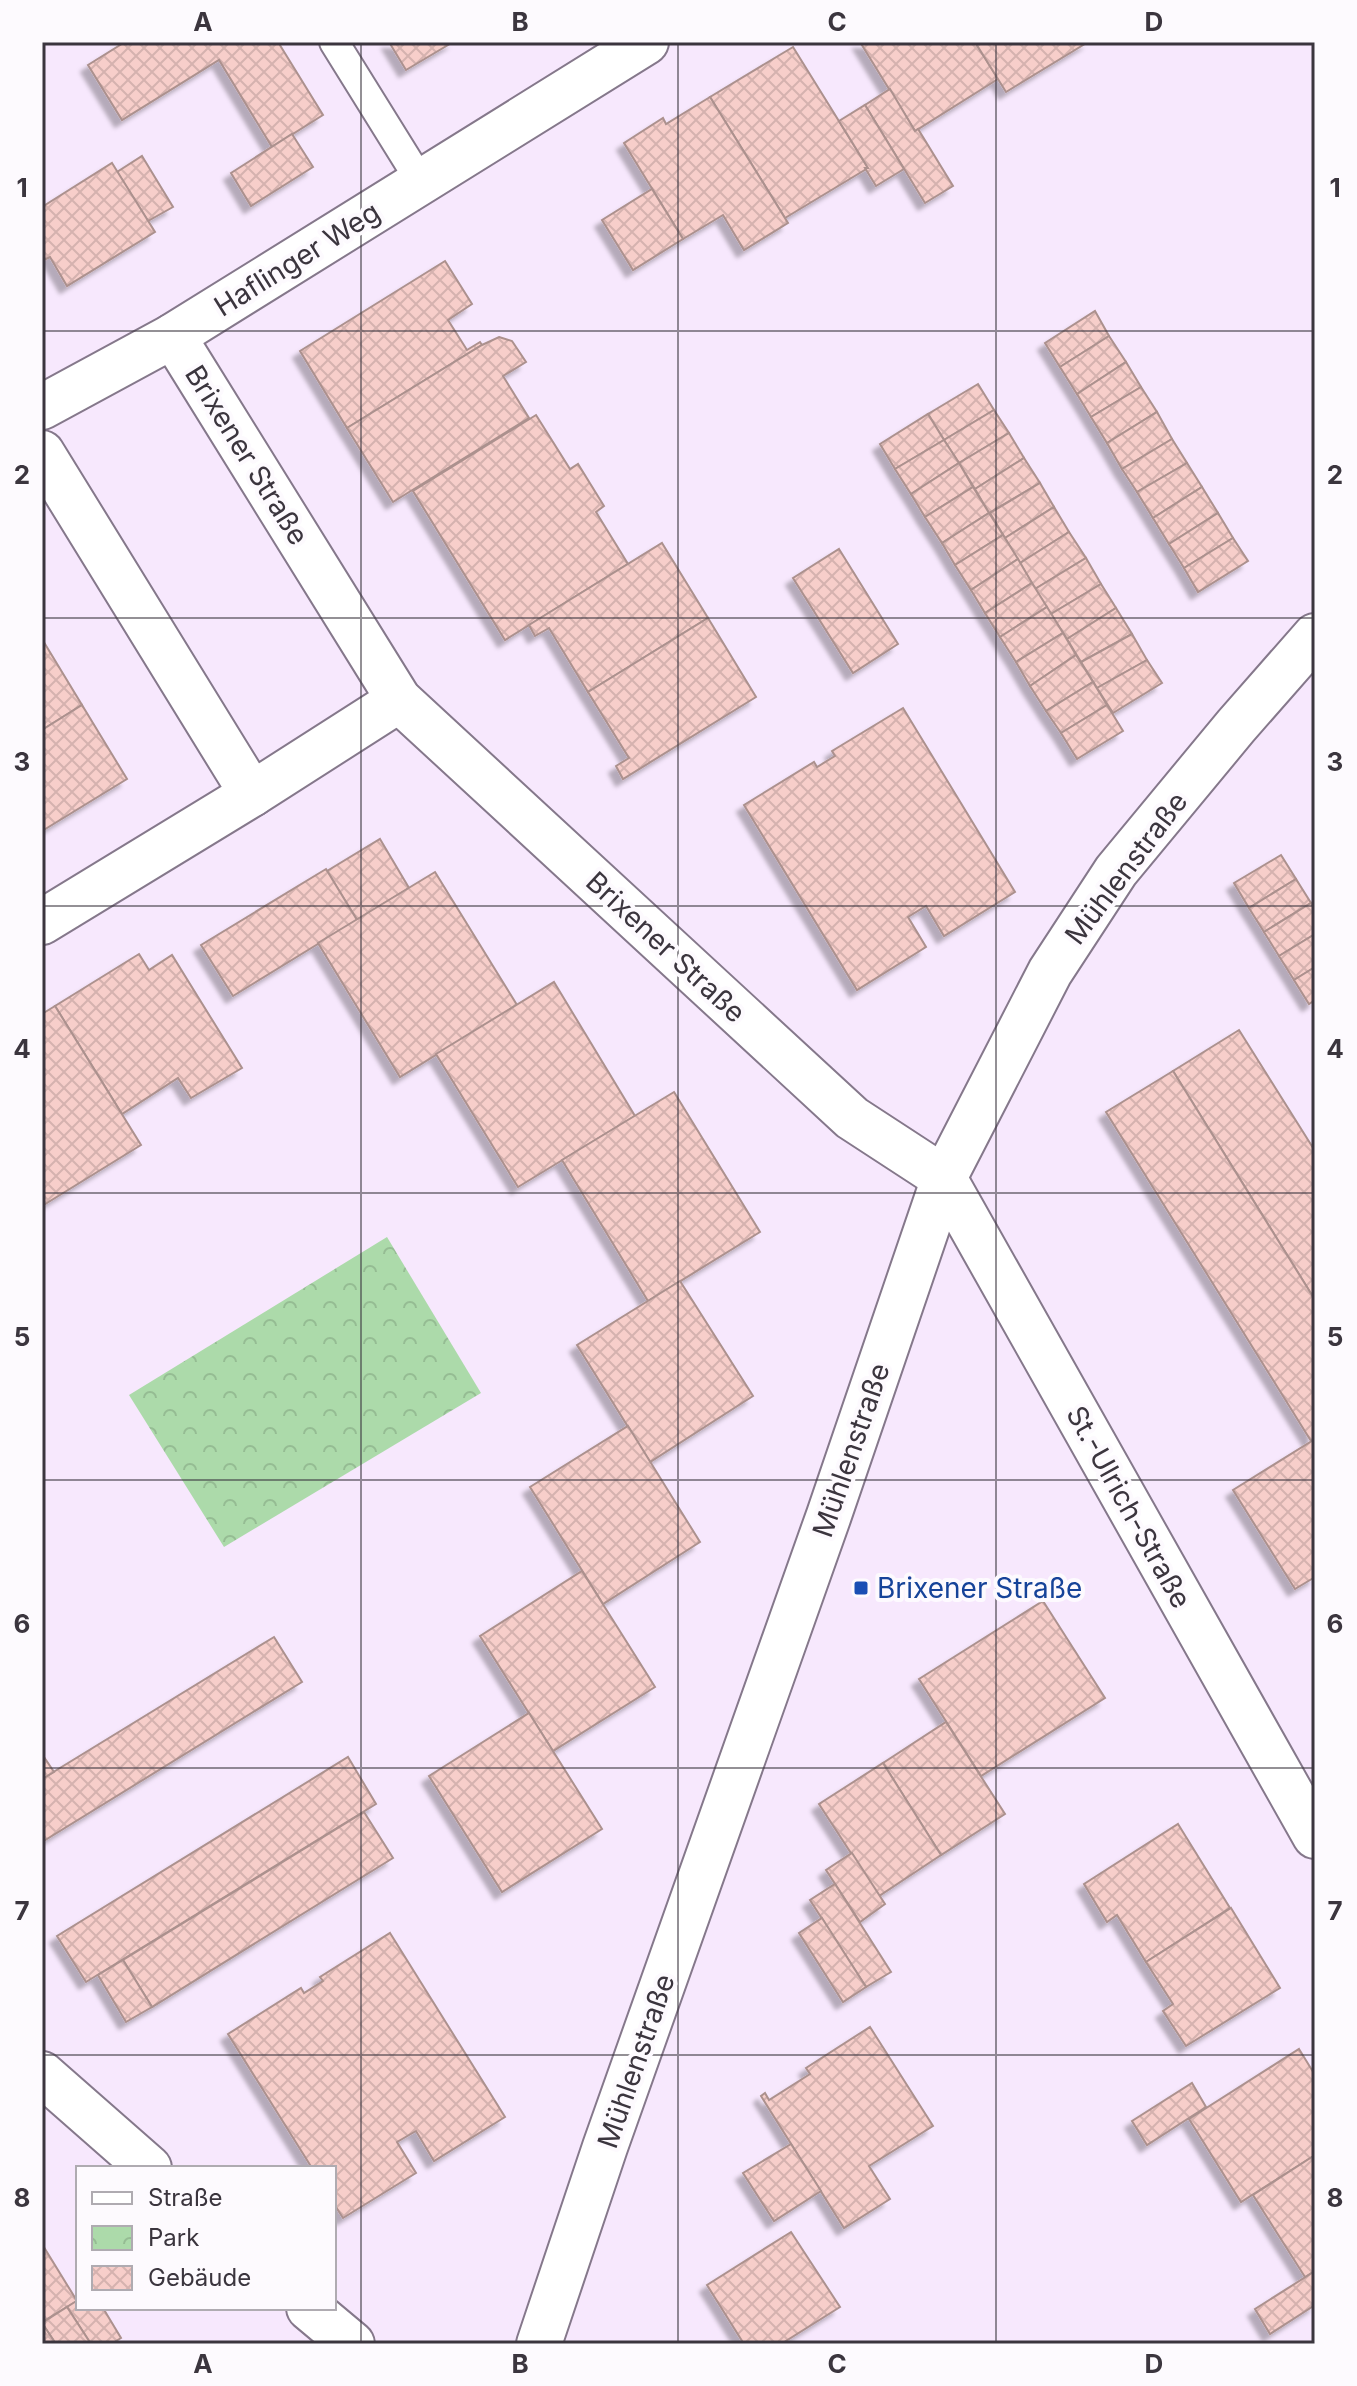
<svg xmlns="http://www.w3.org/2000/svg" width="1357" height="2386" viewBox="0 0 1357 2386" font-family="Inter,sans-serif">
  <defs>
    <pattern id="park-crowns" width="20" height="18" patternUnits="userSpaceOnUse" patternTransform="scale(2)"><rect width="20" height="18" fill="#acdaaa"/><path d="M2 6a3 3 0 1 1 6 0M12 15a3 3 0 1 1 6 0" fill="none" stroke="#95bc93"/></pattern>
    <pattern id="building-cross-hatch" width="8" height="8" patternUnits="userSpaceOnUse" patternTransform="scale(2)"><rect width="8" height="8" fill="#f7ceca"/><path d="M0 0l8 8M0 8l8-8" fill="none" stroke="#d5b2af"/></pattern>
    <filter id="shadow"><feDropShadow dx="-7" dy="7" stdDeviation="2" flood-color="#0004"/></filter>
  </defs>
  <rect width="100%" height="100%" fill="#f7e8fd"/>
  <polygon fill="url(#park-crowns)" points="387,1237 481,1393 224,1547 129,1395"/>
  <g fill="url(#building-cross-hatch)" stroke="#ac918e" stroke-width="2" filter="url(#shadow)">
    <polygon points="125,42 278,42 323,115 272,147 219,60 122,120 88,65"/>
    <polygon points="389,42 453,42 406,70"/>
    <polygon points="860,42 975,42 998,79 915,131"/>
    <polygon points="975,42 1088,42 1006,92"/>
    <polygon points="793,47 868,168 785,218 710,97"/>
    <polygon points="890,89 915,131 918,129 953,186 925,203 865,105"/>
    <polygon points="710,97 788,223 744,250 723,215 683,239 624,143 663,118 666,124"/>
    <polygon points="865,105 904,169 876,186 865,168 868,168 839,121"/>
    <polygon points="292,134 313,167 251,206 231,173"/>
    <polygon points="142,156 173,207 148,221 117,172"/>
    <polygon points="112,163 155,232 67,286 50,257 42,261 42,207"/>
    <polygon points="652,189 683,239 633,270 602,220"/>
    <polygon points="445,261 472,304 448,320 467,350 480,342 482,345 347,428 300,351"/>
    <polygon points="1095,311 1109,336 1060,367 1045,343"/>
    <polygon points="1109,336 1126,362 1077,394 1060,367"/>
    <polygon points="499,337 512,341 526,362 503,376 529,418 393,502 347,428 482,345"/>
    <polygon points="1126,362 1141,387 1091,417 1077,394"/>
    <polygon points="978,384 994,410 944,440 928,414"/>
    <polygon points="1141,387 1157,412 1107,443 1091,417"/>
    <polygon points="994,410 1009,433 959,463 944,440"/>
    <polygon points="1157,412 1172,439 1122,469 1107,443"/>
    <polygon points="928,414 944,440 895,469 880,444"/>
    <polygon points="536,415 570,469 578,464 604,506 596,512 628,564 505,640 413,491"/>
    <polygon points="1009,433 1024,458 975,489 959,463"/>
    <polygon points="1172,439 1187,463 1137,492 1122,469"/>
    <polygon points="944,440 959,463 911,494 895,469"/>
    <polygon points="1024,458 1040,483 989,513 975,489"/>
    <polygon points="959,463 973,487 925,517 911,494"/>
    <polygon points="1187,463 1202,487 1153,518 1137,492"/>
    <polygon points="1040,483 1054,507 1005,538 990,513"/>
    <polygon points="973,487 989,513 942,543 925,517"/>
    <polygon points="1202,487 1218,513 1169,544 1153,518"/>
    <polygon points="1054,507 1069,532 1020,563 1005,538"/>
    <polygon points="989,513 1003,535 955,565 942,543"/>
    <polygon points="1218,513 1233,538 1184,568 1169,544"/>
    <polygon points="1069,532 1086,558 1035,589 1020,563"/>
    <polygon points="1003,535 1018,559 971,590 955,565"/>
    <polygon points="1233,538 1248,561 1198,592 1184,568"/>
    <polygon points="662,543 708,618 588,692 549,628 535,636 529,625"/>
    <polygon points="839,549 898,644 853,673 793,578"/>
    <polygon points="1086,558 1101,584 1051,614 1035,589"/>
    <polygon points="1018,559 1032,583 985,613 971,590"/>
    <polygon points="1032,583 1047,607 1000,637 985,613"/>
    <polygon points="1101,584 1116,608 1067,639 1051,614"/>
    <polygon points="1047,607 1063,633 1016,662 1000,637"/>
    <polygon points="1116,608 1132,634 1081,662 1067,639"/>
    <polygon points="708,618 756,697 623,779 616,766 629,758 588,692"/>
    <polygon points="1063,633 1076,655 1030,686 1016,662"/>
    <polygon points="1132,634 1147,660 1097,688 1081,662"/>
    <polygon points="42,639 82,705 42,730"/>
    <polygon points="1076,655 1093,682 1046,711 1030,686"/>
    <polygon points="1147,660 1162,683 1113,713 1097,688"/>
    <polygon points="1093,682 1107,705 1061,733 1046,711"/>
    <polygon points="82,705 127,779 42,831 42,730"/>
    <polygon points="1107,705 1123,731 1077,759 1061,733"/>
    <polygon points="903,708 1015,892 944,936 926,906 908,917 926,947 857,990 744,805 814,762 817,767 835,756 832,751"/>
    <polygon points="380,839 409,888 357,920 327,871"/>
    <polygon points="1281,855 1296,879 1249,908 1234,883"/>
    <polygon points="326,869 357,920 233,996 201,945"/>
    <polygon points="435,872 517,1005 400,1077 318,943"/>
    <polygon points="1296,879 1311,903 1264,932 1249,908"/>
    <polygon points="1311,903 1315,910 1315,934 1279,956 1264,932"/>
    <polygon points="1315,934 1315,967 1294,980 1279,956"/>
    <polygon points="139,954 149,970 172,955 242,1068 191,1098 178,1078 122,1114 55,1006"/>
    <polygon points="1315,967 1315,1000 1309,1004 1294,980"/>
    <polygon points="554,982 635,1116 518,1187 436,1054"/>
    <polygon points="55,1006 141,1145 42,1206 42,1014"/>
    <polygon points="1239,1030 1315,1151 1315,1300 1173,1071"/>
    <polygon points="1173,1071 1315,1300 1315,1439 1311,1441 1106,1112"/>
    <polygon points="674,1092 760,1232 648,1301 562,1160"/>
    <polygon points="680,1281 753,1396 650,1462 577,1345"/>
    <polygon points="628,1426 700,1542 603,1604 530,1487"/>
    <polygon points="1315,1439 1315,1577 1295,1589 1233,1490"/>
    <polygon points="582,1571 655,1687 553,1751 480,1636"/>
    <polygon points="1043,1601 1105,1698 981,1776 919,1679"/>
    <polygon points="274,1637 302,1682 42,1842 42,1779"/>
    <polygon points="529,1713 602,1829 502,1892 429,1776"/>
    <polygon points="946,1722 1005,1814 941,1855 883,1763"/>
    <polygon points="42,1754 54,1772 42,1779"/>
    <polygon points="348,1757 376,1804 86,1982 57,1936"/>
    <polygon points="883,1763 941,1855 879,1896 819,1804"/>
    <polygon points="364,1812 393,1858 152,2007 123,1960"/>
    <polygon points="1178,1824 1230,1908 1146,1962 1117,1915 1107,1922 1084,1884"/>
    <polygon points="852,1853 885,1904 860,1922 826,1870"/>
    <polygon points="835,1884 891,1972 866,1987 810,1900"/>
    <polygon points="1231,1908 1280,1988 1186,2046 1163,2011 1173,2004 1146,1962"/>
    <polygon points="822,1918 866,1987 843,2002 799,1933"/>
    <polygon points="390,1933 505,2117 434,2161 416,2131 397,2142 416,2173 343,2218 334,2204 334,2168 312,2168 228,2034 301,1988 304,1993 323,1981 320,1977"/>
    <polygon points="123,1960 152,2007 126,2022 98,1975"/>
    <polygon points="870,2027 933,2126 869,2166 890,2199 844,2228 761,2096 765,2093 769,2100 810,2074 806,2068"/>
    <polygon points="1299,2049 1315,2075 1315,2155 1241,2202 1189,2119"/>
    <polygon points="1192,2083 1206,2107 1147,2145 1132,2121"/>
    <polygon points="791,2144 821,2191 774,2221 743,2173"/>
    <polygon points="1315,2155 1315,2271 1305,2277 1253,2195"/>
    <polygon points="791,2232 840,2307 781,2344 744,2344 707,2285"/>
    <polygon points="42,2244 77,2301 42,2322"/>
    <polygon points="1315,2271 1315,2305 1270,2334 1255,2309"/>
    <polygon points="78,2300 78,2308 103,2308 121,2338 111,2344 91,2344 67,2307"/>
    <polygon points="67,2307 91,2344 56,2344 42,2323"/>
    <polygon points="42,2323 56,2344 42,2344"/>
  </g>
  <g fill="none" stroke-linecap="round" stroke-linejoin="round">
    <g stroke="#85788b" stroke-width="32">
      <polyline id="lane" points="334,42 421,182"/>
    </g>
    <g stroke="#85788b" stroke-width="48">
      <g id="street">
        <polyline points="173,336 646,42"/>
        <polyline points="42,407 173,336 399,700 852,1118 944,1178 1315,1836"/>
        <polyline points="42,453 252,794 399,700"/>
        <polyline points="42,922 252,794"/>
        <polyline points="42,2074 149,2168"/>
        <polyline points="309,2308 352,2344"/>
        <polyline points="539,2344 605,2147 829,1515 944,1178 1050,972 1116,871 1236,726 1315,636"/>
      </g>
    </g>
    <use href="#lane" stroke="#fff" stroke-width="28"/>
    <use href="#street" stroke="#fff" stroke-width="44"/>
  </g>
  <path fill="none" stroke="#3b353e" stroke-width="2" stroke-opacity="0.55" d="M361 42V2344M678 42V2344M996 42V2344M42 331H1315M42 618H1315M42 906H1315M42 1193H1315M42 1480H1315M42 1768H1315M42 2055H1315"/>
  <rect fill="#1a4fb4" stroke="#fdfafe" stroke-width="3" x="853" y="1580" width="16" height="16" rx="4"/>
  <g text-anchor="middle" stroke-width="8" stroke-linejoin="round" paint-order="stroke">
    <g font-size="28" fill="#3b353e" stroke="#fdfafe">
      <text transform="translate(297 259) rotate(-32)" y="10">Haflinger Weg</text>
      <text transform="translate(247 455) rotate(58)" y="10">Brixener Straße</text>
      <text transform="translate(1126 868) rotate(-53)" y="10">Mühlenstraße</text>
      <text transform="translate(666 947) rotate(43)" y="10">Brixener Straße</text>
      <text transform="translate(851 1450) rotate(-71)" y="10">Mühlenstraße</text>
      <text transform="translate(1129 1507) rotate(61)" y="10">St.-Ulrich-Straße</text>
      <text transform="translate(636 2061) rotate(-71)" y="10">Mühlenstraße</text>
    </g>
    <g font-size="28" fill="#164399" stroke="#fdfafe" text-anchor="start">
      <text x="877" y="1598">Brixener Straße</text>
    </g>
  </g>
  <rect width="1357" height="2386" fill="none" stroke="#fdfafe" stroke-width="88"/>
  <rect x="76" y="2166" width="260" height="144" fill="#fdfafe" stroke="#afabb1" stroke-width="2"/>
  <rect x="92" y="2192" width="40" height="12" fill="#ffffff" stroke="#afabb1" stroke-width="2"/>
  <text x="148" y="2206" font-size="24" fill="#3b353e">Straße</text>
  <rect x="92" y="2226" width="40" height="24" fill="url(#park-crowns)" stroke="#afabb1" stroke-width="2"/>
  <text x="148" y="2246" font-size="24" fill="#3b353e">Park</text>
  <rect x="92" y="2266" width="40" height="24" fill="url(#building-cross-hatch)" stroke="#afabb1" stroke-width="2"/>
  <text x="148" y="2286" font-size="24" fill="#3b353e">Gebäude</text>
  <rect x="44" y="44" width="1269" height="2298" fill="none" stroke="#3b353e" stroke-width="3"/>
  <g font-size="26" text-anchor="middle" font-weight="bold" fill="#3b353e">
    <text x="203" y="31">A</text>
    <text x="520" y="31">B</text>
    <text x="837" y="31">C</text>
    <text x="1154" y="31">D</text>
    <text x="22" y="197">1</text>
    <text x="1335" y="197">1</text>
    <text x="22" y="484">2</text>
    <text x="1335" y="484">2</text>
    <text x="22" y="771">3</text>
    <text x="1335" y="771">3</text>
    <text x="22" y="1058">4</text>
    <text x="1335" y="1058">4</text>
    <text x="22" y="1346">5</text>
    <text x="1335" y="1346">5</text>
    <text x="22" y="1633">6</text>
    <text x="1335" y="1633">6</text>
    <text x="22" y="1920">7</text>
    <text x="1335" y="1920">7</text>
    <text x="22" y="2207">8</text>
    <text x="1335" y="2207">8</text>
    <text x="203" y="2373">A</text>
    <text x="520" y="2373">B</text>
    <text x="837" y="2373">C</text>
    <text x="1154" y="2373">D</text>
  </g>
</svg>
